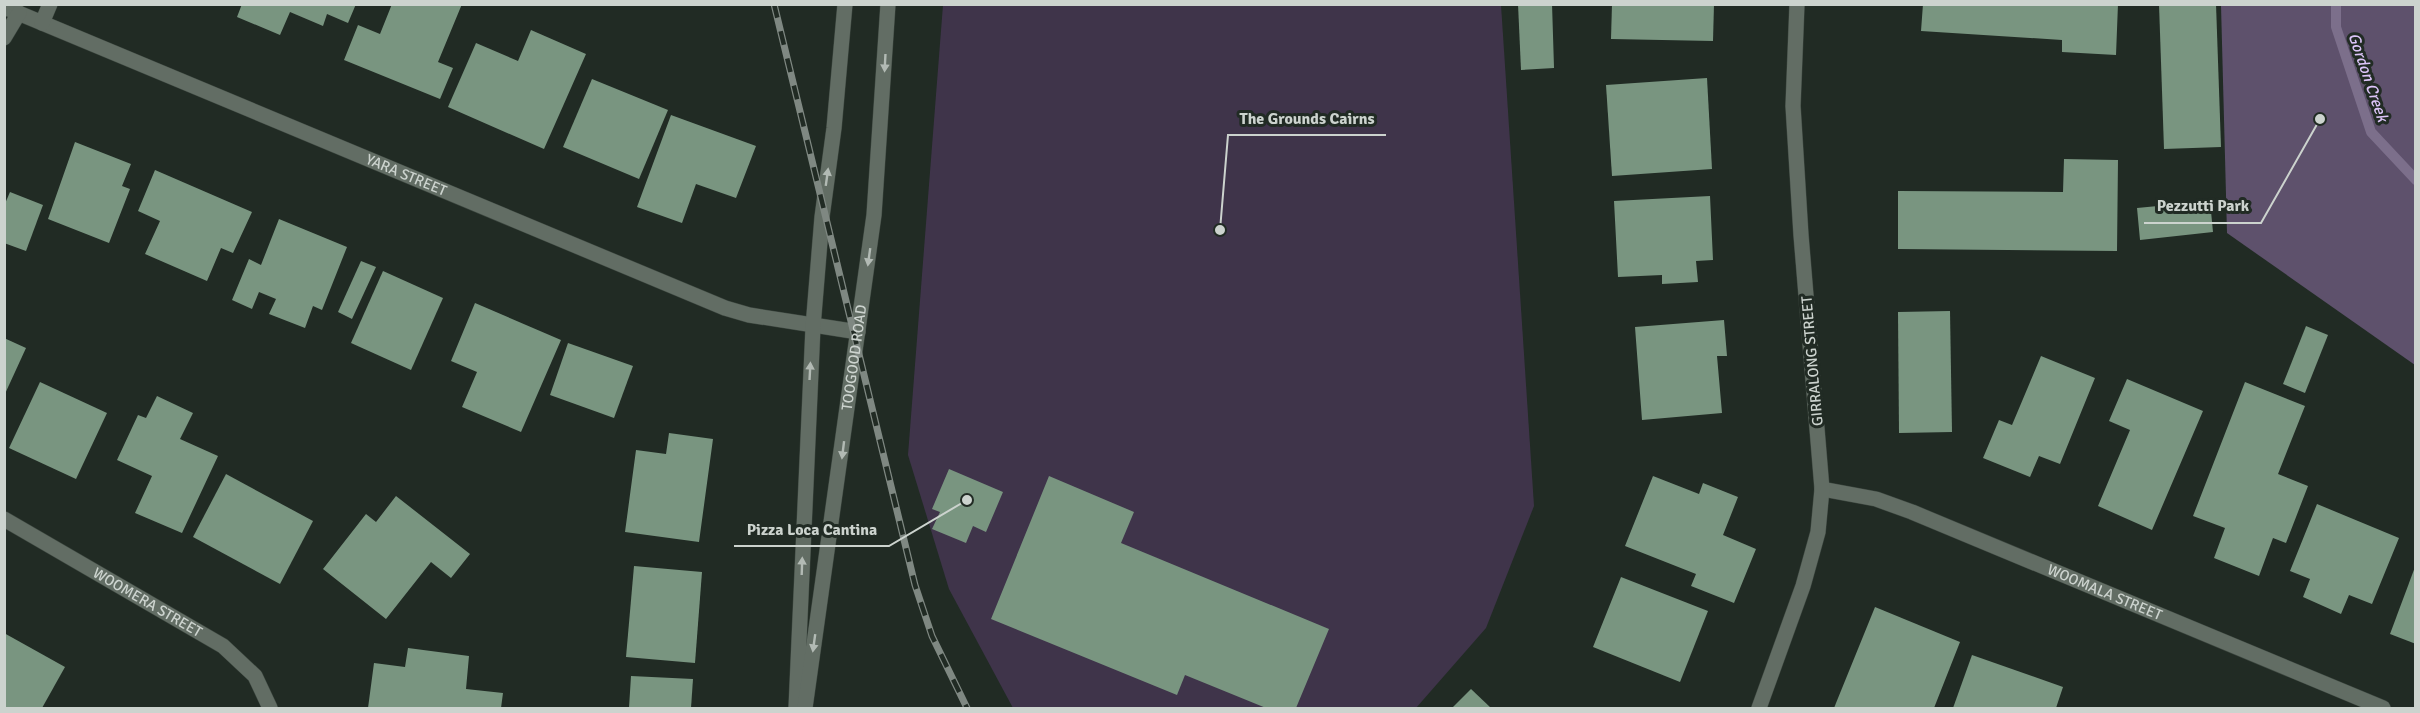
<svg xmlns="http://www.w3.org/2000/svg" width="2420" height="713" viewBox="0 0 2420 713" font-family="Signika,sans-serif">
  <rect width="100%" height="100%" fill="#212b24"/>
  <polygon fill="#3f344a" points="943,5 1501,5 1534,506 1486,628 1416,708 1013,708 949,589 908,455"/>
  <polygon fill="#5e516c" points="2221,5 2415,5 2415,365 2227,233"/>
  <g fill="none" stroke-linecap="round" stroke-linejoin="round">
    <polyline stroke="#7c6f8b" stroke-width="10" points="2336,4 2336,27 2371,132 2416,180"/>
  </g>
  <g fill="#799580">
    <polygon points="242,4 356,4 348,23 327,14 323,26 290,12 280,35 237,17"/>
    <polygon points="392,4 462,4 438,62 453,68 440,99 344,60 358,25 380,34"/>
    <polygon points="1518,4 1552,4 1554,68 1521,70"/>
    <polygon points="1612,4 1714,4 1713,41 1611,39"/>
    <polygon points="1923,4 2118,4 2116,55 2062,52 2062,40 1921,31"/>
    <polygon points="2159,4 2216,4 2221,147 2164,149"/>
    <polygon points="531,30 586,54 544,149 448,107 476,43 518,61"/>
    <polygon points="1707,78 1712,169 1612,176 1606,85"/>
    <polygon points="592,79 668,110 639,179 563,147"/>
    <polygon points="671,115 756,146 736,198 696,184 682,223 637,207"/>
    <polygon points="75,142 131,164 122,186 130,189 109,243 48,219"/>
    <polygon points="2064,159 2118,160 2117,251 1898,249 1898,191 2063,192"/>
    <polygon points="155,170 252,212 233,253 221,248 207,281 145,254 160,221 138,211"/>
    <polygon points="10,192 43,205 26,251 4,243 4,206"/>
    <polygon points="1710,196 1713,260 1696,261 1698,282 1662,284 1662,275 1618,277 1614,201"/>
    <polygon points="2210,201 2213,232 2140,240 2137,208"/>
    <polygon points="279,219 347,247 322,310 313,306 305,328 269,314 276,299 259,292 252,309 232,300 249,259 261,265"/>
    <polygon points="361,261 376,267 352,319 338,312"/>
    <polygon points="383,271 443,298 411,370 351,343"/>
    <polygon points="475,303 561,340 521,432 462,407 477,372 451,361"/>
    <polygon points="1950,311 1952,432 1899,433 1898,312"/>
    <polygon points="1724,320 1727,356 1717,356 1722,413 1642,420 1635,327"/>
    <polygon points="2306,326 2328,335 2305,393 2283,384"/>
    <polygon points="4,338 26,348 4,396"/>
    <polygon points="568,343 633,366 614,418 550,395"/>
    <polygon points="2041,356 2095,378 2060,464 2039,456 2030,477 1983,458 1999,420 2012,425"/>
    <polygon points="2127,379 2203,411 2152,530 2098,506 2130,430 2109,421"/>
    <polygon points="40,382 107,413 76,479 9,448"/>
    <polygon points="2245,382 2305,406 2278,474 2308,486 2286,543 2273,538 2259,576 2214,558 2225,528 2193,516"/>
    <polygon points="157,396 193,413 180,439 218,456 182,533 135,513 152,476 117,460 138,415 146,418"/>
    <polygon points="669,433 713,439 699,542 625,532 636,450 666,454"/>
    <polygon points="949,469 1003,492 986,532 973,526 966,543 932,529 940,512 932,509"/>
    <polygon points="226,474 313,521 280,584 193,537"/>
    <polygon points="1049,476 1134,512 1121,543 1329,629 1296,708 1266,708 1185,675 1177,695 991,619"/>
    <polygon points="1653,476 1699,494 1703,483 1738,497 1723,535 1756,549 1734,603 1691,586 1696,574 1625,546"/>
    <polygon points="396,496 470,554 451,578 431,562 386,619 323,569 366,514 376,522"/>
    <polygon points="2317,504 2399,538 2372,604 2349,595 2341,614 2303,597 2310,579 2290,571"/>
    <polygon points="634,566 702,572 695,663 626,657"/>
    <polygon points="2415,567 2416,567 2416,644 2390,634"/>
    <polygon points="1621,577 1708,611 1680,682 1593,647"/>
    <polygon points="1875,607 1960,642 1934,708 1834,708"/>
    <polygon points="4,633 65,667 42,708 4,708"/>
    <polygon points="408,648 469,656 466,689 503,693 501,708 368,708 374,663 405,667"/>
    <polygon points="1972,655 2063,687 2056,708 1953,708"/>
    <polygon points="631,676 693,679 691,708 629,708"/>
    <polygon points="1471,689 1491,708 1452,708"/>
  </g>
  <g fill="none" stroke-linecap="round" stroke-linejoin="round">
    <g stroke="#3c463f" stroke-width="16">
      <g id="minor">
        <path id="s1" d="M4 7 725 308 749 315 858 332"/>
        <polyline points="42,23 50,4"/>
        <polyline points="4,38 19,13"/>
        <path id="s2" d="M1822 489 1876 499 1912 512 2383 708"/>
        <path id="s3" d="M4 519 223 646 255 676 270 708"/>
        <polyline points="796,708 813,327 822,217 834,128 845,4"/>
        <path id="s4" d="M805 708 874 215 888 4"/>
        <polyline points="1759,708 1803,586 1818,532 1822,489 1801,235 1793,106 1797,4"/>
      </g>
    </g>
    <use href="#minor" stroke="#626d64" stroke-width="15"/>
    <g stroke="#7f8882" stroke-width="7">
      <polyline id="rail" points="774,4 915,585 932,636 967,708"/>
    </g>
    <use href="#rail" stroke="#212b24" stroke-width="4.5" stroke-dasharray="14" stroke-linecap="butt"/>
  </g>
  <defs><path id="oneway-solid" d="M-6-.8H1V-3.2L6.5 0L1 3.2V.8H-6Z" transform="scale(1.5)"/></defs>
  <g fill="#b2bab4">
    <use href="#oneway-solid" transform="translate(885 63) rotate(93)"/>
    <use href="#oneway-solid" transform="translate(827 177) rotate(-82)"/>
    <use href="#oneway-solid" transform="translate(869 257) rotate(98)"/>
    <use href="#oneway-solid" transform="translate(810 371) rotate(-87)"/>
    <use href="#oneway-solid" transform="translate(843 450) rotate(97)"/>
    <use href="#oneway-solid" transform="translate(802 566) rotate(-88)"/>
    <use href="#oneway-solid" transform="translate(814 643) rotate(98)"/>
  </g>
  <g text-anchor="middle" stroke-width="6" stroke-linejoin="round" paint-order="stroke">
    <g font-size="15" fill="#ccd3ce" stroke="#212b24">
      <text dy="5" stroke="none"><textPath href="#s1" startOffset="436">YARA STREET</textPath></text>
      <text dy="5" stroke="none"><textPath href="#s4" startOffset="354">TOOGOOD ROAD</textPath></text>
      <text transform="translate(1812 361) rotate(-95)" y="5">GIRRALONG STREET</text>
      <text dy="5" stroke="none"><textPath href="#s2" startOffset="302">WOOMALA STREET</textPath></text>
      <text dy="5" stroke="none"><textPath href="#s3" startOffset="166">WOOMERA STREET</textPath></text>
    </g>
    <g font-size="16" font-style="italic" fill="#dcc4f8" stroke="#212b24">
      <text transform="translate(2369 77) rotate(71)" y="6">Gordon Creek</text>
    </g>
  </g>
  <path fill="none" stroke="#ccd3ce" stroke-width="2" d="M1220 230L1228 135H1386M2320 119L2261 223H2144M967 500L889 546H734"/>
  <g fill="#ccd3ce" stroke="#212b24" stroke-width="2">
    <circle cx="1220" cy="230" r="6"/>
    <circle cx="2320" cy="119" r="6"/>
    <circle cx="967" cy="500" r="6"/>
  </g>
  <g font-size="16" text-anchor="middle" font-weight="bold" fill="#ccd3ce" stroke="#212b24" stroke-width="6" stroke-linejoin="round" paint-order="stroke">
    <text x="1307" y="124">The Grounds Cairns</text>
    <text x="2203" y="211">Pezzutti Park</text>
    <text x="812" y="535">Pizza Loca Cantina</text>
  </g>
  <rect width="2420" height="713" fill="none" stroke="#ccd3ce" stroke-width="12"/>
</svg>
